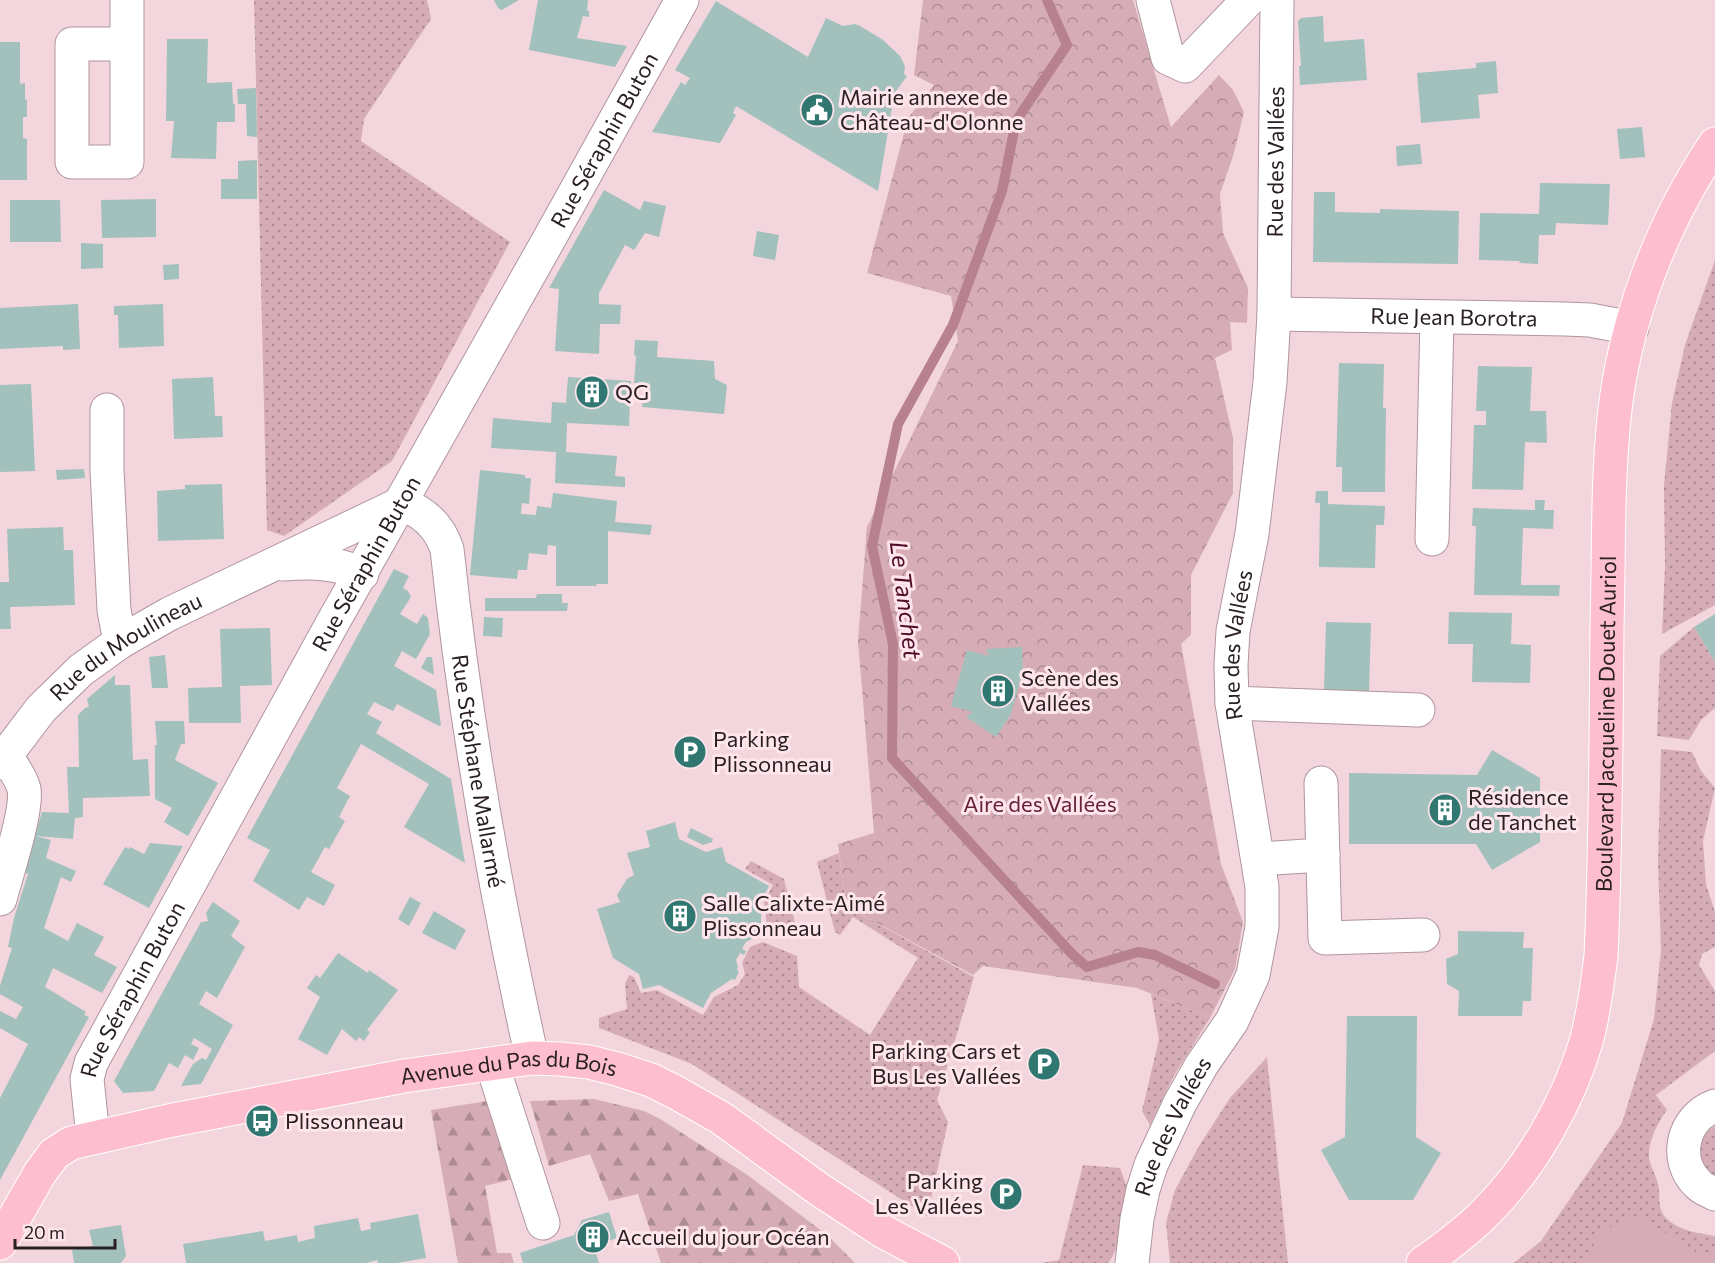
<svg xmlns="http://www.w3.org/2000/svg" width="1715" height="1263" viewBox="0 0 1715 1263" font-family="Commissioner,sans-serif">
  <defs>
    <pattern id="grass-dots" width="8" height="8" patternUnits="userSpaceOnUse" patternTransform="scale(1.5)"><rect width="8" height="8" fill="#d6adb7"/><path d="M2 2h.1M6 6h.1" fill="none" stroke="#ae8c94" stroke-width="1.8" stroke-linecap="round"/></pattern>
    <pattern id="forest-firs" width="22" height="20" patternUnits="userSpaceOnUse" patternTransform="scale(1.5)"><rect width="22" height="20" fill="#d6adb7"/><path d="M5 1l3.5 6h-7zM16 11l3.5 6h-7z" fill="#ae8c94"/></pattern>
    <pattern id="park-crowns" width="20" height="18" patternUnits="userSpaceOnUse" patternTransform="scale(1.5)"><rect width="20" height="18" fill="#d6adb7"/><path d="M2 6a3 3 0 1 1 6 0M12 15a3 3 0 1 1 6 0" fill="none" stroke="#ae8c94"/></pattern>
  </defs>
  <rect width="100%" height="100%" fill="#f3d6dd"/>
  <g fill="url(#grass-dots)">
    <polygon points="254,0 427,0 431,19 364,119 361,141 510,242 392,461 284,536 267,530"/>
    <polygon points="1715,260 1715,605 1662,634 1665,566 1664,485 1672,403 1685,345"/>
    <polygon points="1694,627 1715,662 1715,708 1701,720 1689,740 1657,736 1660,656"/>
    <path d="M1661 749 1692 752 1701 771 1715 788 1703 841 1706 884 1715 912V947L1702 954 1699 965 1715 991V1051L1656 1095 1667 1110C1658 1122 1648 1141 1649 1157 1650 1166 1656 1175 1658 1184 1661 1195 1656 1208 1667 1219 1680 1231 1698 1233 1715 1236V1263H1514L1541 1241 1622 1123 1654 1019 1661 950 1658 862Z"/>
    <polygon points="839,853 846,906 974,977 937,1100 948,1122 927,1216 692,1064 599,1028 599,1018 627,1009 625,984 629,975 634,977 641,993 657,990 703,1015 714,997 738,985 745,974 742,963 750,947 763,942 797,956 799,987 870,1035 918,958 853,917 840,935 835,932 817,862"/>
    <polygon points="751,861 784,879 799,938 767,925 764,902 773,885 745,869"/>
    <polygon points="1151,994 1210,1018 1173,1077 1150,1125 1142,1111 1159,1039"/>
    <polygon points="1267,1057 1288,1263 1170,1263 1166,1223 1175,1190 1199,1146 1230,1098"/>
    <path d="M1715 1126V1178C1697 1161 1692 1141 1715 1126Z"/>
    <path d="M1083 1165 1120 1168C1123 1176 1127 1186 1128 1195 1128 1210 1118 1253 1108 1263H1041L1059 1260Z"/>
  </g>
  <g fill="url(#forest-firs)">
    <polygon points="594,1099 644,1111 660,1119 746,1174 827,1235 855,1263 661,1263 638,1194 609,1201 590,1154 549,1166 530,1101"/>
    <polygon points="487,1101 513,1179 485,1186 497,1253 511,1253 514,1263 458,1263 431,1110"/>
  </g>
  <polygon fill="url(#park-crowns)" points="923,0 1133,0 1171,127 1219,75 1233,90 1244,112 1234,153 1220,194 1223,233 1248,288 1247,323 1230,322 1232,350 1215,358 1233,438 1233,493 1191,575 1191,635 1181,644 1221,864 1243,922 1235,969 1210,1018 1137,988 983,966 973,975 846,906 838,844 874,833 858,641 867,527 958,341 951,296 867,273 908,118 934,85 914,75"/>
  <polygon fill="#d6adb7" points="1644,1219 1697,1253 1715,1252 1715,1263 1581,1263 1603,1231 1623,1220"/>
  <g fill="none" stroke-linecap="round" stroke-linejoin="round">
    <polyline stroke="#b88190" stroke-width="10" points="1047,0 1067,45 1016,121 1002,191 953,325 898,424 872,546 893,644 892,758 1072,954 1087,967 1138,952 1155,955 1215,984"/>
  </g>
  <g fill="#a2c0bc">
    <polygon points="494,0 519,0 502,10 498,8"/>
    <polygon points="538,0 588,0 587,11 589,11 589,17 583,16 577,38 627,46 615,67 529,50"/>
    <polygon points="716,1 808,57 826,18 843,26 855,24 860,26 883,40 900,56 905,66 904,74 907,76 891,98 888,96 882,101 892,107 878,191 736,106 733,113 736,115 720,143 652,132 681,82 685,85 690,78 675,70"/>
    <polygon points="1323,16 1324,42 1364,39 1367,80 1300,85 1299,66 1301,66 1298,21 1301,18"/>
    <polygon points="167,39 208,39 207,83 232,82 233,104 235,104 235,122 217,122 216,159 171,158 174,121 166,121"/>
    <polygon points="0,42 20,42 20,84 25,83 25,100 27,99 27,117 23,117 23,138 27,139 27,180 0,180"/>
    <polygon points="1496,61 1498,93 1478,95 1480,118 1421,123 1417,73 1476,68 1476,63"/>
    <polygon points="256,88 257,137 247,136 246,104 238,104 237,89"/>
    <polygon points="1642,127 1645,157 1620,159 1617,129"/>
    <polygon points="1420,144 1422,164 1397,166 1396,146"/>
    <polygon points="257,160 257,199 221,199 221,179 238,179 238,161"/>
    <polygon points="1540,183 1610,184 1608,225 1556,223 1555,235 1539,235 1538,264 1519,263 1520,261 1479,260 1480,213 1539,214"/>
    <polygon points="604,190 640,210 644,201 666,206 659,237 645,233 634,250 625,245 599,293 599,304 621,305 620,324 600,324 599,354 555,351 559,289 549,288"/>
    <polygon points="1314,192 1335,192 1335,212 1380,213 1380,209 1459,211 1458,264 1313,262"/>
    <polygon points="156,199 156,237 102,238 101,200"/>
    <polygon points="10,200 60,200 61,242 10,242"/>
    <polygon points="757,231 779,235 775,260 753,256"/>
    <polygon points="81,243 103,244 103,268 81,269"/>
    <polygon points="179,264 179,279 164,280 163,265"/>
    <polygon points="78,304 80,349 63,350 63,346 0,349 0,308"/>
    <polygon points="163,304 164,346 119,348 118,315 114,315 114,306"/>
    <polygon points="635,340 658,341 657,357 714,361 715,379 727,385 724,414 642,407 644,383 634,383 636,356 634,355"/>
    <polygon points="1339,363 1384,364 1383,408 1386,408 1385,492 1342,492 1342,467 1336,467"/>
    <polygon points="1478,366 1532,367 1530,411 1546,411 1547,443 1525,442 1523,490 1472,489 1474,425 1486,425 1486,411 1476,411"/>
    <polygon points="213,377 215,416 222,416 223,437 174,439 172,379"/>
    <polygon points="568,377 631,381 629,426 567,423 566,452 617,456 615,476 625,477 625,487 555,483 556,452 491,448 493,418 551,423 552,402 566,403"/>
    <polygon points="31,384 35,471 0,472 0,385"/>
    <polygon points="84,469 85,478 57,480 56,470"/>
    <polygon points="480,470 525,475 525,478 531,478 529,504 522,503 521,514 536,515 537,506 551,508 553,493 617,501 615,522 652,525 650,535 608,531 608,584 596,584 597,586 556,586 556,546 548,545 547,555 529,553 527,570 518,570 517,579 470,575"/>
    <polygon points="222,484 224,539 158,541 157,491 185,489 185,485"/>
    <polygon points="1316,491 1328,491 1328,504 1385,506 1384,525 1376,525 1375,568 1319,567 1320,503 1315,503"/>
    <polygon points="1535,500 1545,500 1544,510 1554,510 1553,529 1523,528 1521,585 1560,585 1559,596 1474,595 1476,526 1472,526 1473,508 1535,510"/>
    <polygon points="63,527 64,550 73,550 75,605 10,607 11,629 0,629 0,582 9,582 7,529"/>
    <polygon points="394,569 409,576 403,588 408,591 411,597 400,614 417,624 423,614 428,618 430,634 416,659 402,651 394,666 436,690 441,725 439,726 397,704 393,711 374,702 367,714 382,722 376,733 451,779 465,863 404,827 429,784 361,744 337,788 350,796 339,817 345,821 329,849 325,847 311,872 335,885 324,906 307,897 299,910 253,881 270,850 247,838"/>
    <polygon points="537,594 562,594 562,603 568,603 567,611 485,611 485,598 536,598"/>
    <polygon points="1449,612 1512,613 1511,644 1531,645 1530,683 1472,682 1473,644 1448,644"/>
    <polygon points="1715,614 1715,662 1694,627"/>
    <polygon points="484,617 503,618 502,637 483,636"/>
    <polygon points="1326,622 1371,623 1369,691 1324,690"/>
    <polygon points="270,628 272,685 240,686 241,723 189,723 188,688 222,687 220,629"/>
    <polygon points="1022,647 1023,671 1011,714 996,737 966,717 973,712 951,706 967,650 988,656 986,649"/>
    <polygon points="165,655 168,688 152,688 149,657"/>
    <polygon points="427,657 432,657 434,675 421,668"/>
    <polygon points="115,675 115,685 130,685 133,760 148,759 150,796 83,798 83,817 75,818 73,839 35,836 51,840 46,858 76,871 71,882 61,877 44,928 68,941 77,923 104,937 94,955 117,967 102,993 53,968 45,987 86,1012 84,1015 89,1017 0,1180 0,1098 28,1044 0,1028 0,1011 16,1019 23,1007 0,994 0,986 12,948 8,947 14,918 28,874 24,872 42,812 69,813 67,767 79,767 78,715 85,708 89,707 87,699"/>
    <polygon points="155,721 184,721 185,744 181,744 175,760 218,783 188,836 164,822 172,808 155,799 155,745 157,745"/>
    <polygon points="1492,750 1540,778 1540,842 1492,870 1476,844 1349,844 1349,773 1477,775"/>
    <polygon points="675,822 679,839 706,852 722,847 726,862 769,886 761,902 761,927 764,928 759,937 756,935 754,938 746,942 742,949 746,951 744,955 740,953 736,960 738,967 737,970 739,972 735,980 732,979 711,993 703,1008 659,985 643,989 639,974 613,958 597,909 620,902 617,895 627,879 634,875 627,853 650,847 646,831"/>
    <polygon points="691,828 713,839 712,842 703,845 687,837"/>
    <polygon points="150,843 183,846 149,908 103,884 125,847 129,849 130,847 144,854"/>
    <polygon points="410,897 421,903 409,926 398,919"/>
    <polygon points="213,902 240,921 231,936 245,947 217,998 206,991 199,1004 233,1025 201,1084 181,1086 193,1064 202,1058 206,1060 212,1049 194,1038 191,1044 199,1048 193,1060 185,1055 178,1068 169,1063 154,1091 123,1093 114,1081 201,922 208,921 206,913"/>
    <polygon points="434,911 466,930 455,950 422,933"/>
    <polygon points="1458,931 1524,932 1523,948 1533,948 1531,1001 1523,1001 1522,1016 1458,1016 1459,991 1447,984 1446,959 1458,954"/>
    <polygon points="338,953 368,973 369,970 398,990 367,1030 370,1032 364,1041 359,1037 356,1041 342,1029 327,1055 298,1039 320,997 307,988 316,975 320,978"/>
    <polygon points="1347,1016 1417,1016 1416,1137 1441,1153 1413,1200 1349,1200 1321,1150 1345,1137"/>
    <polygon points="609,1212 617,1238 594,1246 599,1263 523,1263 520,1253 574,1235 582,1220"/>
    <polygon points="418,1214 426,1258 397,1263 378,1263 377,1260 366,1263 186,1263 183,1244 263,1231 265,1241 297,1235 298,1242 315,1238 314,1226 358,1218 361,1231 371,1229 370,1223"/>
    <polygon points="121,1225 126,1256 121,1263 74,1263 72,1250 93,1246 89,1230"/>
  </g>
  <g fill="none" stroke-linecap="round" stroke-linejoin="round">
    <g stroke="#b0959c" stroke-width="35">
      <g id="minor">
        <polyline points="127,0 127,162 72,162 72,44 127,44"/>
        <polyline points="1153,0 1168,58 1185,66 1248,0"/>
        <path id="s1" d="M1274 314 1564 319 1590 320 1632 328"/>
        <polyline points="107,410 107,470 114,610 120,642"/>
        <path id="s2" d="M400 504C424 511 439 526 447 549 465 720 495 891 532 1058"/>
        <polyline points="1432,539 1437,318"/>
        <path d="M283 564C311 562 336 562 362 574"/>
        <polyline points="1232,703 1418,710"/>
        <path id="s3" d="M0 763 41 709 81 670 120 642 169 614 400 504"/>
        <polyline points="1321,783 1325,938 1423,935"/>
        <polyline points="1258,859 1323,855"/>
        <path d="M0 899C6 876 28 810 24 789 21 777 12 766 6 756"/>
        <polyline points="492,1064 543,1223"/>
        <path d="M1715 1106C1682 1118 1673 1160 1698 1184 1702 1189 1710 1191 1715 1194"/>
        <path id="s4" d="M93 1137 87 1079 91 1063 332 624 548 241 682 0"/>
        <path id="s5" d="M1132 1263 1137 1219 1143 1190 1151 1165 1180 1103 1201 1066 1232 1021 1253 975 1262 927V887L1232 703 1231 665 1233 631 1252 534 1270 382 1274 314 1277 0"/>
      </g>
    </g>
    <g stroke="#fff" stroke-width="35">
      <g id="major">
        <path id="s6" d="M0 1243 40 1173 54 1154 71 1143 173 1120 404 1076 532 1058 560 1059 589 1062 617 1069 651 1080 675 1092 721 1118 820 1190 884 1232 943 1263"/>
        <path id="s7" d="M1423 1263C1446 1247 1468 1231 1487 1211 1532 1166 1568 1102 1586 1042 1594 1014 1597 985 1601 956 1606 846 1606 736 1607 626 1609 557 1607 487 1614 418 1624 322 1661 224 1715 144"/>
      </g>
    </g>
    <use href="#minor" stroke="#fff" stroke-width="33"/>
    <use href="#major" stroke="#fdbed0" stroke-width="33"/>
  </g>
  <defs>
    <g id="civic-disc" transform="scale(1.725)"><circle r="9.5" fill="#307771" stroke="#fde5eb"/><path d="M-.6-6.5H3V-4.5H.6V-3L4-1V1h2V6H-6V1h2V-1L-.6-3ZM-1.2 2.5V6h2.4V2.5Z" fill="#fff"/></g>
    <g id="building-disc" transform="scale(1.725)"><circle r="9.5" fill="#307771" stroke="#fde5eb"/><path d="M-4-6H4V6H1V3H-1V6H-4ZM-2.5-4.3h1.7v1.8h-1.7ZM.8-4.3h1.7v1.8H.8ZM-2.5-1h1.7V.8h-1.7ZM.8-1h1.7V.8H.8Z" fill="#fff"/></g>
    <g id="parking-disc" transform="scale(1.725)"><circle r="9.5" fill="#307771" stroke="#fde5eb"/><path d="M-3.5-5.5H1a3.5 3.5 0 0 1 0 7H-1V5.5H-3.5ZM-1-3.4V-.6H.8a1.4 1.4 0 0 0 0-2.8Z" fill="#fff"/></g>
    <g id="bus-disc" transform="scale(1.725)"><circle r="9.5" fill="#307771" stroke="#fde5eb"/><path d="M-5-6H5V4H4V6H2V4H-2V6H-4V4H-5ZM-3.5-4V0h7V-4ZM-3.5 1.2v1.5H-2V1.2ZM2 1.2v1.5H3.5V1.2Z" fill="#fff"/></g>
  </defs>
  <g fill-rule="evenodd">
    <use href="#civic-disc" x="817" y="110"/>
    <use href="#building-disc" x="592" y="392"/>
    <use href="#building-disc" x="998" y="691"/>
    <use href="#parking-disc" x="690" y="752"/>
    <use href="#building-disc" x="1445" y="810"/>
    <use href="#building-disc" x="680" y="916"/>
    <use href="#parking-disc" x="1044" y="1064"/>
    <use href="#bus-disc" x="262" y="1121"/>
    <use href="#parking-disc" x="1006" y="1194"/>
    <use href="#building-disc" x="593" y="1237"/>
  </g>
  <g text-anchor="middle" stroke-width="6" stroke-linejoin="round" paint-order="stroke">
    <g font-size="22" fill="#2a2022" stroke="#fde5eb" text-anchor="start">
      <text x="840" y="105">Mairie annexe de<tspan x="840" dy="25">Château-d'Olonne</tspan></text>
      <text x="615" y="400">QG</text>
      <text x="1021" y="686">Scène des<tspan x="1021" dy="25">Vallées</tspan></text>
      <text x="713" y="747">Parking<tspan x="713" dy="25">Plissonneau</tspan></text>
      <text x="1468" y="805">Résidence<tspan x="1468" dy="25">de Tanchet</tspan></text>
      <text x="703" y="911">Salle Calixte-Aimé<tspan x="703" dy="25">Plissonneau</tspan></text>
      <text x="1021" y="1059" text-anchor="end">Parking Cars et<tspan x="1021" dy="25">Bus Les Vallées</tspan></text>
      <text x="285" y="1129">Plissonneau</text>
      <text x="983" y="1189" text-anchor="end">Parking<tspan x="983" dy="25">Les Vallées</tspan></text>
      <text x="616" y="1245">Accueil du jour Océan</text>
    </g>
    <g font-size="22" fill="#2a2022" stroke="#fde5eb">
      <text dy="8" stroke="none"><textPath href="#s4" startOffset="1131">Rue Séraphin Buton</textPath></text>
      <text dy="8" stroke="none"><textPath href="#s5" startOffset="1136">Rue des Vallées</textPath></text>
      <text dy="8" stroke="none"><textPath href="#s1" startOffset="180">Rue Jean Borotra</textPath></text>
      <text dy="8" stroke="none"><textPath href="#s4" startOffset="645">Rue Séraphin Buton</textPath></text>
      <text dy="8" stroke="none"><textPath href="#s5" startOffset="650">Rue des Vallées</textPath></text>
      <text dy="8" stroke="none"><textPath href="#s3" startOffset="174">Rue du Moulineau</textPath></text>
      <text dy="8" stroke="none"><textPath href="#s7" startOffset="600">Boulevard Jacqueline Douet Auriol</textPath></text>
      <text dy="8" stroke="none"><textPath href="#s2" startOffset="292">Rue Stéphane Mallarmé</textPath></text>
      <text dy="8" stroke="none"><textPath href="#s4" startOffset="159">Rue Séraphin Buton</textPath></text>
      <text dy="8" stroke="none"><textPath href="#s6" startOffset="570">Avenue du Pas du Bois</textPath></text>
      <text dy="8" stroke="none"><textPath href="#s5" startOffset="144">Rue des Vallées</textPath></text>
    </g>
    <g font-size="22" fill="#66223a" stroke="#fde5eb">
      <text x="1040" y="812">Aire des Vallées</text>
    </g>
    <g font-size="24" font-style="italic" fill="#500c27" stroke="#fde5eb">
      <text transform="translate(905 600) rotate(83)" y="8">Le Tanchet</text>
    </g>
  </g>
  <path d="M15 1239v9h100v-9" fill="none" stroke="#2a2022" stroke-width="3"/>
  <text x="24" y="1239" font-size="18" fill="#2a2022" stroke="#fde5eb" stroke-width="4.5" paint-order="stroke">20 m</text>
</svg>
